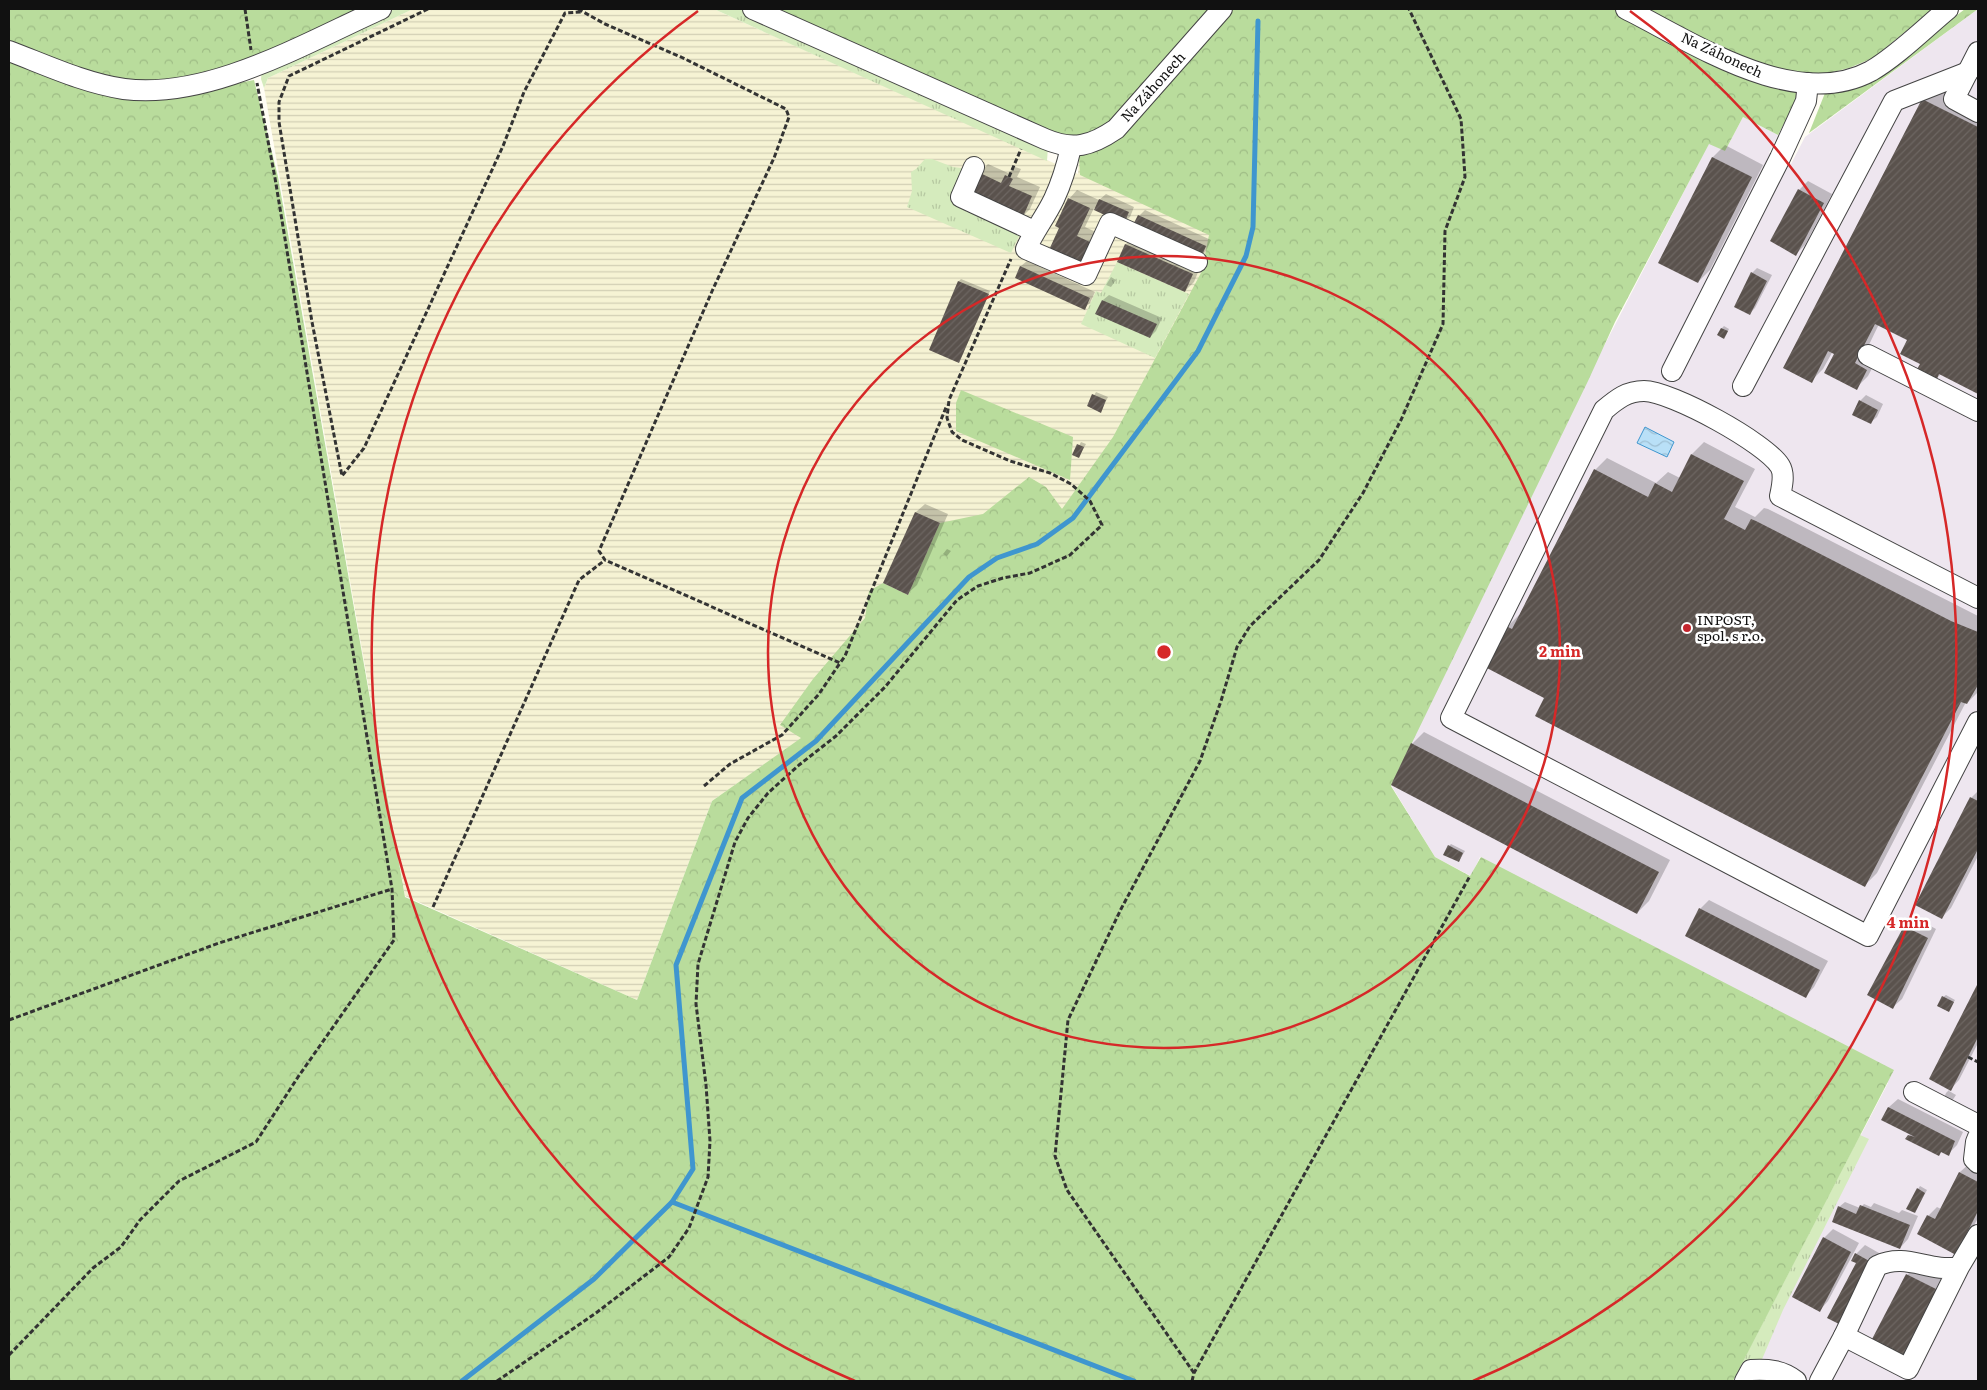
<svg xmlns="http://www.w3.org/2000/svg" width="1987" height="1390" viewBox="0 0 1987 1390" font-family="Literata,serif">
  <defs>
    <pattern id="farmland-rules" width="6" height="5" patternUnits="userSpaceOnUse" patternTransform="scale(1.25)"><rect width="6" height="5" fill="#f6f3d4"/><path d="M0 2.5h6" fill="none" stroke="#d2cfb5"/></pattern>
    <pattern id="grass-tufts" width="24" height="20" patternUnits="userSpaceOnUse" patternTransform="scale(1.25)"><rect width="24" height="20" fill="#d5ebbd"/><path d="M3 7l-1-3M5 7V3M7 7l1-3M15 17l-1-3M17 17v-4M19 17l1-3" fill="none" stroke="#b6c8a1"/></pattern>
    <pattern id="forest-crowns" width="20" height="18" patternUnits="userSpaceOnUse" patternTransform="scale(1.25)"><rect width="20" height="18" fill="#b9dc9c"/><path d="M2 6a3 3 0 1 1 6 0M12 15a3 3 0 1 1 6 0" fill="none" stroke="#9ebc85"/></pattern>
    <pattern id="water-waves" width="16" height="10" patternUnits="userSpaceOnUse" patternTransform="scale(1.25)"><rect width="16" height="10" fill="#b9e0f7"/><path d="M0 5q4-4 8 0t8 0" fill="none" stroke="#9ebfd3"/></pattern>
    <pattern id="building-hatch" width="6" height="6" patternUnits="userSpaceOnUse" patternTransform="scale(1.25)"><rect width="6" height="6" fill="#5a524d"/><path d="M-1 1l2-2M0 6l6-6M5 7l2-2" fill="none" stroke="#6d6662"/></pattern>
  </defs>
  <rect width="100%" height="100%" fill="#fffdf5"/>
  <polygon fill="#eee6ef" points="1978,9 1978,1381 1733,1381 1888,1083 1480,857 1471,876 1435,857 1391,785 1586,381 1709,143 1725,151 1743,117 1778,135 1769,153 1791,164 1805,137"/>
  <polygon fill="url(#farmland-rules)" points="413,9 714,9 1078,174 1079,154 1260,9 1201,598 802,738 712,801 637,1000 405,896 264,88 268,78"/>
  <g fill="url(#grass-tufts)">
    <polygon points="394,9 413,9 268,78 264,88 261,79 262,70"/>
    <polygon points="714,9 741,9 1048,147 1047,161"/>
    <polygon points="925,159 932,159 953,167 970,169 1020,234 1011,253 907,207 912,191 911,172 916,169"/>
    <polygon points="1117,262 1189,294 1155,358 1081,324 1096,291 1101,293"/>
    <polygon points="1860,1135 1869,1139 1783,1310 1760,1364 1742,1363"/>
  </g>
  <g fill="url(#forest-crowns)">
    <polygon points="9,9 366,9 212,75 133,84 9,48"/>
    <polygon points="765,9 1212,9 1117,119 1092,134 1070,139"/>
    <polygon points="1229,9 1933,9 1873,58 1849,68 1825,74 1788,75 1798,97 1778,135 1743,117 1725,151 1709,144 1615,322 1588,381 1391,786 1435,857 1470,876 1481,857 1894,1070 1733,1381 9,1381 9,57 169,96 254,80 278,177 405,897 637,1000 712,801 801,738 780,725 813,679 865,618 869,591 883,583 908,595 940,523 983,514 1029,477 1046,487 1062,509 1113,437 1149,370 1202,271 1209,235 1080,175 1079,155"/>
    <polygon points="1965,9 1978,9 1809,133 1825,93 1861,83 1901,58"/>
    <polygon points="961,390 1073,437 1070,480 956,431 956,403"/>
  </g>
  <polygon fill="url(#water-waves)" stroke="#3f96cf" points="1645,427 1674,442 1667,457 1637,443"/>
  <g fill="#0003">
    <polygon points="1935,87 1978,110 1978,393 1941,374 1936,379 1908,339 1879,324 1866,351 1878,357 1868,376 1856,388 1836,353 1833,351 1823,369 1811,381 1923,99"/>
    <polygon points="1725,145 1763,165 1710,270 1698,282 1659,262 1713,157"/>
    <polygon points="988,164 1008,173 1015,167 1021,169 1017,177 1040,187 1030,209 1021,218 979,173"/>
    <polygon points="1808,181 1832,194 1805,245 1796,254 1799,190"/>
    <polygon points="1077,190 1099,200 1106,194 1134,207 1130,217 1124,222 1094,208 1085,227 1098,233 1089,253 1080,262 1060,227 1069,199"/>
    <polygon points="1145,210 1211,240 1206,251 1200,256 1139,216"/>
    <polygon points="1135,236 1201,265 1194,282 1185,291 1119,261 1126,244"/>
    <polygon points="1027,261 1095,292 1090,303 1084,308 1016,277 1021,266"/>
    <polygon points="1757,268 1772,275 1755,308 1750,313 1752,273"/>
    <polygon points="1111,277 1116,280 1111,287 1106,285"/>
    <polygon points="961,279 990,291 959,362 959,281"/>
    <polygon points="1109,295 1162,318 1156,331 1150,337 1103,300"/>
    <polygon points="1724,326 1729,329 1726,335 1722,328"/>
    <polygon points="1096,392 1108,397 1101,411 1088,406"/>
    <polygon points="1866,395 1883,404 1877,417 1871,422 1860,401"/>
    <polygon points="1081,442 1086,444 1079,457 1074,455"/>
    <polygon points="1704,442 1755,469 1735,507 1755,517 1764,508 1768,509 1978,616 1978,692 1967,703 1966,702 1877,873 1865,885 1546,697 1507,627 1519,615 1520,616 1595,470 1607,458 1656,483 1668,472 1680,478 1692,454"/>
    <polygon points="925,504 948,514 917,585 908,593 885,582 916,512"/>
    <polygon points="947,549 951,551 947,556 943,554"/>
    <polygon points="1424,732 1670,860 1649,901 1637,913 1412,744"/>
    <polygon points="1978,791 1978,856 1951,908 1942,917 1917,904 1972,797"/>
    <polygon points="1451,844 1465,851 1459,861 1449,846"/>
    <polygon points="1709,900 1828,961 1814,987 1806,996 1700,909"/>
    <polygon points="1914,917 1936,929 1902,999 1893,1007 1869,995 1905,926"/>
    <polygon points="1978,986 1978,1043 1959,1080 1949,1091 1956,1095 1952,1101 1943,1100 1946,1093 1950,1089 1931,1079"/>
    <polygon points="1946,995 1955,1000 1949,1010 1943,997"/>
    <polygon points="1898,1099 1963,1132 1957,1145 1948,1154 1942,1151 1939,1155 1909,1135 1910,1134 1883,1119 1889,1107"/>
    <polygon points="1969,1164 1978,1168 1978,1218 1964,1244 1928,1216 1937,1207 1941,1209 1960,1172"/>
    <polygon points="1920,1186 1927,1190 1915,1212 1918,1189"/>
    <polygon points="1845,1202 1860,1208 1864,1204 1871,1207 1874,1203 1899,1213 1902,1210 1918,1216 1908,1239 1900,1248 1839,1207"/>
    <polygon points="1833,1229 1859,1243 1828,1301 1820,1310 1824,1238"/>
    <polygon points="1865,1245 1879,1253 1847,1314 1857,1262 1856,1254"/>
    <polygon points="1916,1266 1946,1281 1912,1347 1873,1340 1908,1274"/>
    <polygon points="1767,1368 1792,1381 1755,1381"/>
  </g>
  <g fill="none" stroke-linecap="round" stroke-linejoin="round">
    <g stroke="#3f96cf" stroke-width="5">
      <polyline points="672,1202 1134,1381"/>
      <polyline points="462,1381 594,1279 672,1202 693,1169 676,965 742,798 816,741 969,577 997,558 1037,544 1073,518 1198,351 1246,256 1253,227 1258,21"/>
    </g>
  </g>
  <g fill="url(#building-hatch)">
    <polygon points="1922,99 1978,127 1978,394 1939,374 1936,381 1916,371 1920,364 1900,354 1907,340 1875,324 1855,363 1867,370 1857,390 1824,373 1834,354 1828,351 1812,383 1783,368"/>
    <polygon points="1712,157 1752,177 1698,283 1658,263"/>
    <polygon points="978,172 1001,183 1005,175 1013,179 1009,186 1032,196 1022,219 968,194"/>
    <polygon points="1798,189 1824,203 1796,256 1770,241"/>
    <polygon points="1068,198 1090,208 1077,236 1090,242 1080,264 1049,250 1059,228 1055,226"/>
    <polygon points="1099,199 1129,212 1124,224 1094,210"/>
    <polygon points="1138,215 1206,246 1201,258 1132,227"/>
    <polygon points="1125,244 1193,274 1185,292 1117,262"/>
    <polygon points="1020,266 1090,298 1085,310 1015,278"/>
    <polygon points="1751,272 1767,281 1750,315 1734,307"/>
    <polygon points="958,281 989,294 959,363 929,350"/>
    <polygon points="1102,300 1157,324 1150,338 1095,314"/>
    <polygon points="1721,328 1728,331 1724,339 1717,335"/>
    <polygon points="1092,394 1106,400 1101,413 1087,406"/>
    <polygon points="1859,400 1878,410 1871,424 1852,415"/>
    <polygon points="1077,444 1084,447 1079,458 1072,455"/>
    <polygon points="1691,454 1744,481 1724,519 1745,530 1751,519 1756,521 1951,621 1978,632 1978,685 1967,704 1961,702 1865,887 1535,716 1544,698 1485,667 1506,626 1512,629 1594,469 1648,497 1655,483 1672,492"/>
    <polygon points="915,512 940,523 908,595 883,583"/>
    <polygon points="1411,743 1659,872 1637,914 1391,785"/>
    <polygon points="1970,797 1978,801 1978,849 1942,919 1915,905"/>
    <polygon points="1448,845 1463,853 1459,862 1443,855"/>
    <polygon points="1699,908 1820,970 1806,998 1685,936"/>
    <polygon points="1904,926 1928,938 1893,1009 1867,995"/>
    <polygon points="1978,983 1978,1037 1951,1091 1929,1079"/>
    <polygon points="1942,996 1954,1002 1949,1012 1937,1006"/>
    <polygon points="1888,1107 1955,1141 1949,1156 1941,1152 1939,1156 1905,1139 1908,1135 1915,1137 1881,1120"/>
    <polygon points="1959,1172 1978,1182 1978,1211 1956,1255 1917,1234 1927,1215 1935,1219"/>
    <polygon points="1917,1188 1925,1193 1915,1213 1906,1209"/>
    <polygon points="1860,1205 1910,1225 1900,1249 1832,1222 1838,1206 1856,1214"/>
    <polygon points="1823,1237 1851,1252 1820,1312 1792,1297"/>
    <polygon points="1855,1253 1871,1262 1839,1324 1827,1318 1856,1263 1851,1261"/>
    <polygon points="1906,1274 1938,1290 1903,1357 1871,1341"/>
  </g>
  <g fill="none" stroke-linecap="round" stroke-linejoin="round">
    <g stroke="#444" stroke-width="22">
      <g id="minor">
        <path d="M753 9 1045 139C1073 151 1091 146 1116 129L1222 9"/>
        <path d="M1626 9C1694 43 1795 112 1871 71 1897 56 1925 28 1948 9"/>
        <path d="M9 51C46 65 84 83 124 89 209 100 305 43 381 9"/>
        <polyline points="1978,52 1954,99 1978,112"/>
        <path d="M1071 147C1067 165 1062 182 1054 199 1046 216 1034 231 1026 249L1086 275 1110 223 1197 262"/>
        <polyline points="974,167 961,197 1034,231"/>
        <polyline points="1868,355 1978,411"/>
        <polyline points="1672,371 1780,158 1806,101 1808,83"/>
        <polyline points="1743,386 1894,101 1968,72"/>
        <path d="M1978 598 1780 496C1782 487 1785 474 1780 466 1766 443 1671 391 1644 391 1627 391 1617 399 1604 410L1451 718 1868 936 1978 722"/>
        <polyline points="1914,1092 1978,1125"/>
        <polyline points="1978,1137 1976,1142 1974,1159 1978,1163"/>
        <path d="M1959 1267C1929 1273 1907 1252 1877 1266L1844 1336 1908 1369 1959 1267 1978 1235"/>
        <path d="M1745 1381 1751 1370C1768 1369 1782 1370 1796 1381"/>
        <polyline points="1820,1381 1844,1336"/>
      </g>
    </g>
    <g stroke="#333" stroke-width="3" stroke-dasharray="5 2.5" stroke-linecap="butt">
      <polyline points="245,9 251,50"/>
      <polyline points="428,9 289,76 279,102 279,122 312,322 342,476 364,448 503,146 524,92 565,13 581,12"/>
      <polyline points="578,9 605,24 681,57 786,109 789,117 774,158 713,289 599,551 605,560 840,663 845,656 947,405"/>
      <polyline points="1009,177 1021,149"/>
      <polyline points="704,786 730,764 782,735 819,694 840,663"/>
      <polyline points="433,907 579,580 605,560"/>
      <polyline points="9,1020 219,943 392,889"/>
      <polyline points="1968,1057 1978,1062"/>
      <polyline points="9,1355 93,1268 121,1247 140,1220 179,1181 256,1142 298,1077 394,940 392,889 275,178 257,83"/>
      <polyline points="1194,1373 1067,1190 1055,1156 1068,1020 1121,909 1200,761 1221,701 1237,647 1250,626 1319,560 1363,493 1401,420 1443,324 1445,231 1465,177 1461,119 1409,9"/>
      <polyline points="497,1381 596,1313 669,1257 689,1228 708,1177 710,1141 706,1085 696,1004 698,964 735,842 748,818 768,793 799,765 836,736 885,687 957,600 978,586 1003,578 1030,573 1070,555 1102,525 1090,501 1071,484 1050,473 1010,461 962,440 952,432 947,418 949,400 1011,259"/>
      <polyline points="1192,1381 1194,1373 1470,876"/>
    </g>
    <use href="#minor" stroke="#fff" stroke-width="20"/>
  </g>
  <g fill="none" stroke="#d62828" stroke-width="2.5">
    <circle cx="1164" cy="652" r="396"/>
    <path d="M855 1381A792 792 0 0 1 698 11M1630 11A792 792 0 0 1 1473 1381"/>
  </g>
  <circle fill="#c4262e" stroke="#fff" stroke-width="2" cx="1687" cy="628" r="5"/>
  <g text-anchor="middle" stroke-width="5" stroke-linejoin="round" paint-order="stroke">
    <g font-size="14" fill="#111" stroke="#fff">
      <text transform="translate(1722 55) rotate(25)" y="5">Na Záhonech</text>
      <text transform="translate(1153 87) rotate(-48)" y="5">Na Záhonech</text>
    </g>
    <g font-size="14" fill="#111" stroke="#fff" text-anchor="start">
      <text x="1697" y="625">INPOST,<tspan x="1697" dy="16">spol. s r.o.</tspan></text>
    </g>
  </g>
  <circle cx="1164" cy="652" r="8" fill="#d62828" stroke="#fff" stroke-width="2.5"/>
  <g font-size="15" text-anchor="middle" font-weight="bold" fill="#d62828" stroke="#fff" stroke-width="5" stroke-linejoin="round" paint-order="stroke">
    <text x="1560" y="657">2 min</text>
    <text x="1908" y="928">4 min</text>
  </g>
  <rect width="1987" height="1390" fill="none" stroke="#111111" stroke-width="20"/>
</svg>
